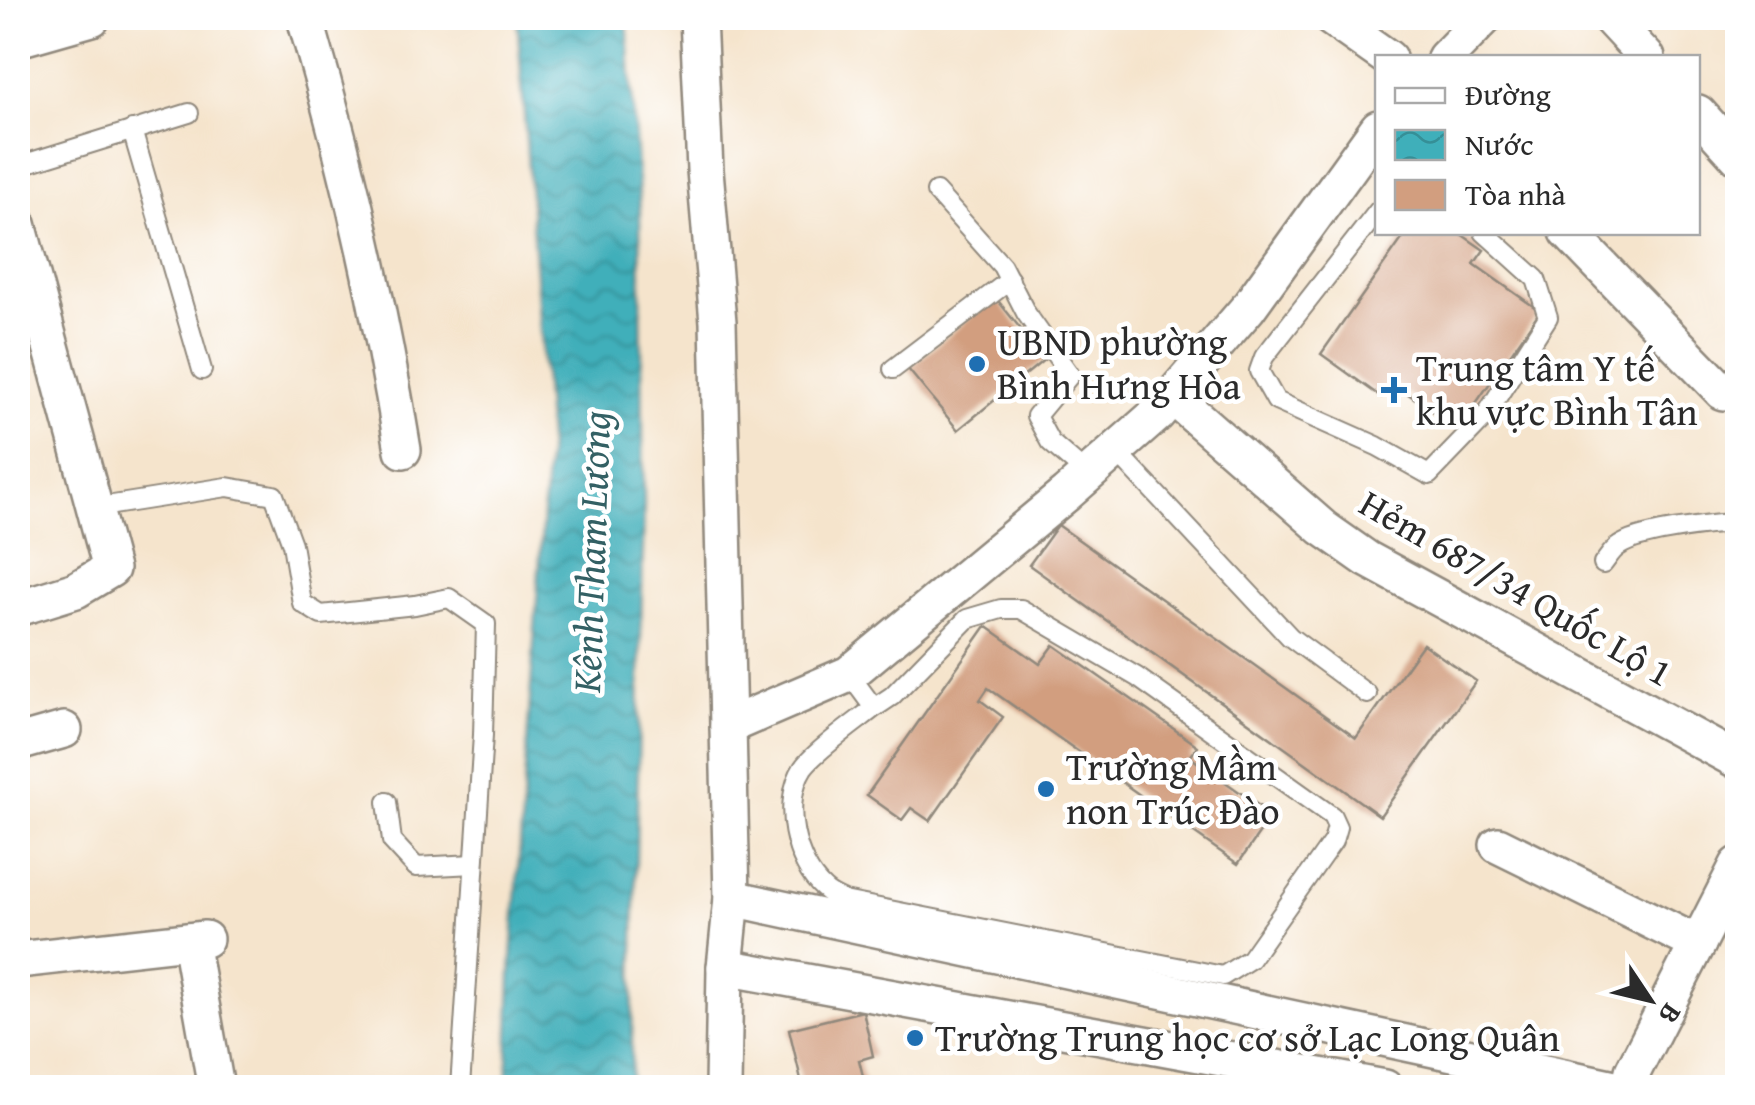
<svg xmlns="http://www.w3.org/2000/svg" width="1755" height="1105" viewBox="0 0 1755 1105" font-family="'Gentium Book Plus',serif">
  <defs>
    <pattern id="water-waves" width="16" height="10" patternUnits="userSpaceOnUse" patternTransform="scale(2.5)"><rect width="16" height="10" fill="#3fafba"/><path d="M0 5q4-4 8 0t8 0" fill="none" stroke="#358f97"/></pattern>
  </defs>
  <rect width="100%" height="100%" fill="#fff"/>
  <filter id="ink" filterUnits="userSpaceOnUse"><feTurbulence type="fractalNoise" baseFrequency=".01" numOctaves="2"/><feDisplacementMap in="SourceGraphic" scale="20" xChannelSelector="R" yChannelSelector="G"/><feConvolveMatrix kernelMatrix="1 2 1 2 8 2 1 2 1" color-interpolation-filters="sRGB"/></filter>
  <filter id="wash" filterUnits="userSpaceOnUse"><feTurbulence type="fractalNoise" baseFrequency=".0048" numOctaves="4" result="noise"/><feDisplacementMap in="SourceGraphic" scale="40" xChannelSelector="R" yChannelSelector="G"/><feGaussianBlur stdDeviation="2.25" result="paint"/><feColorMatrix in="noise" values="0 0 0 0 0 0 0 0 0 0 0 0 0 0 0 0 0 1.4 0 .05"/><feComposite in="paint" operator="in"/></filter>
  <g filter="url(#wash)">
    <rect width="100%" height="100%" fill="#f5e4cc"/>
    <polygon fill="url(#water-waves)" stroke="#356d72" stroke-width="2.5" points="517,18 627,18 640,209 644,503 631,1087 507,1087 511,972 548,440"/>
    <g id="blocks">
      <g fill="#d29e7f">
        <polygon points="1407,232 1458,232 1484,250 1474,264 1540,311 1458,429 1391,382 1381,397 1321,354"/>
        <polygon points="995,297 1045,359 958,430 908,369"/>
        <polygon points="1058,525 1356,738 1423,644 1476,681 1380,816 1029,565"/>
        <polygon points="986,626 1040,664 1054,645 1198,746 1190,757 1272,815 1238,864 988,688 980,700 1003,717 930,821 911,808 902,820 867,795"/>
        <polygon points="863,1011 873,1056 859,1060 866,1088 803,1088 789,1029"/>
        <polygon points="1102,1079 1104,1088 1072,1088 1072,1086"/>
      </g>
    </g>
  </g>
  <g filter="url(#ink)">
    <use href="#blocks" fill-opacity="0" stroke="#90887c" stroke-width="2.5"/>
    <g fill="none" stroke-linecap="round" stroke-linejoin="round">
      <g stroke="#90887c" stroke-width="22">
        <g id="service">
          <polyline points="132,130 202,370"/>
          <polyline points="18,166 189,113"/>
          <polyline points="936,192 1002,266 1026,313 1070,375 1036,416 1050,442 1088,475"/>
          <polyline points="1378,211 1264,357 1259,371 1276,401 1377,446 1429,475 1484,418 1548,317 1536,279 1484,232"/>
          <polyline points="893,369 1010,280"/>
          <polyline points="1115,450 1290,637 1367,694"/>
          <polyline points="94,508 227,487 274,495 292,544 302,603 321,615 415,605 449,598 486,624 483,735 460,1088"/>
          <path d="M1603 564C1608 558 1612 550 1619 546 1640 531 1710 525 1738 522"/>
          <path d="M849 674 874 708 892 696 967 619 1001 609H1021L1137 677 1332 816 1337 827 1333 841 1250 959 1223 976 844 901C838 898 830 895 824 889 795 864 781 802 803 768 814 752 856 722 874 708"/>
          <polyline points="387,802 392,841 416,867 474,864"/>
          <polyline points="181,1088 216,1084"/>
        </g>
      </g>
      <g stroke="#90887c" stroke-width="40">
        <g id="minor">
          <path d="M305 18C347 162 379 301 403 450"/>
          <polyline points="698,18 705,170 718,322 728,726"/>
          <polyline points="1331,18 1388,58"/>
          <polyline points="1610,18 1647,58"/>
          <polyline points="18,39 92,18"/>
          <polyline points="1445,58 1484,18"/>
          <polyline points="1698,113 1738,157"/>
          <polyline points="18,224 111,569 76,590 18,608"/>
          <polyline points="1568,232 1723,392"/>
          <polyline points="1172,396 1323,528 1367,559 1738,761"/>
          <polyline points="18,743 64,730"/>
          <polyline points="1498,845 1698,944"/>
          <polyline points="732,898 1615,1088"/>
          <polyline points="190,941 216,1088"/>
          <polyline points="18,960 205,939"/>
          <polyline points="725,967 1385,1088"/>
          <polyline points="723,1088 725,967 732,898 728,726 849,674 1066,494 1157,414 1248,308 1378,128"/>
          <polyline points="1629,1088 1633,1071 1738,865"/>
        </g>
      </g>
      <use href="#service" stroke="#fff" stroke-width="18"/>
      <use href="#minor" stroke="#fff" stroke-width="35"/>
    </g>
  </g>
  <g fill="#1f6fb2" stroke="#fff" stroke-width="4">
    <circle cx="977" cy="364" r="10"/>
    <path d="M1389 375h10v10h10v10h-10v10h-10v-10h-10v-10h10z"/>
    <circle cx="1046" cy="789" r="10"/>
    <circle cx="915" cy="1038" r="10"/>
  </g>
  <g text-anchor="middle" stroke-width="9" stroke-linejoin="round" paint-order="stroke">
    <g font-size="38" fill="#2b2b2b" stroke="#fff" text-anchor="start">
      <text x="997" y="355">UBND phường<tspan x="997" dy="44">Bình Hưng Hòa</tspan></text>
      <text x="1416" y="381">Trung tâm Y tế<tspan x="1416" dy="44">khu vực Bình Tân</tspan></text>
      <text x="1066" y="780">Trường Mầm<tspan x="1066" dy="44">non Trúc Đào</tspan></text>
      <text x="935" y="1051">Trường Trung học cơ sở Lạc Long Quân</text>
    </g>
    <g font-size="38" fill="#2b2b2b" stroke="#fff">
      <text transform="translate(1516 588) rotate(30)" y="13">Hẻm 687/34 Quốc Lộ 1</text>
    </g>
    <g font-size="40" font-style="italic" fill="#336064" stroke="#fff">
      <text transform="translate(591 552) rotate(-88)" y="14">Kênh Tham Lương</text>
    </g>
  </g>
  <rect width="1755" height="1105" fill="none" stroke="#fff" stroke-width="60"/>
  <rect x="1375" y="55" width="325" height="180" fill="#ffffff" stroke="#aaaaaa" stroke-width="2.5"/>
  <rect x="1395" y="88" width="50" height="15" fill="#ffffff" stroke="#aaaaaa" stroke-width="2.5"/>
  <text x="1465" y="105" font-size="30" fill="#2b2b2b">Đường</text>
  <rect x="1395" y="130" width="50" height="30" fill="url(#water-waves)" stroke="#aaaaaa" stroke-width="2.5"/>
  <text x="1465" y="155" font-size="30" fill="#2b2b2b">Nước</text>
  <rect x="1395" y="180" width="50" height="30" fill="#d29e7f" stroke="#aaaaaa" stroke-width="2.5"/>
  <text x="1465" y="205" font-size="30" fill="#2b2b2b">Tòa nhà</text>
  <g transform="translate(1650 1000) rotate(125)" stroke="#ffffff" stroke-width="8" paint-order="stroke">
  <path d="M0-8L18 38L0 25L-18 38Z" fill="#2b2b2b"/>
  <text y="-15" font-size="28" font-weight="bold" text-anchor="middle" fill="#2b2b2b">B</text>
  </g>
</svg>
